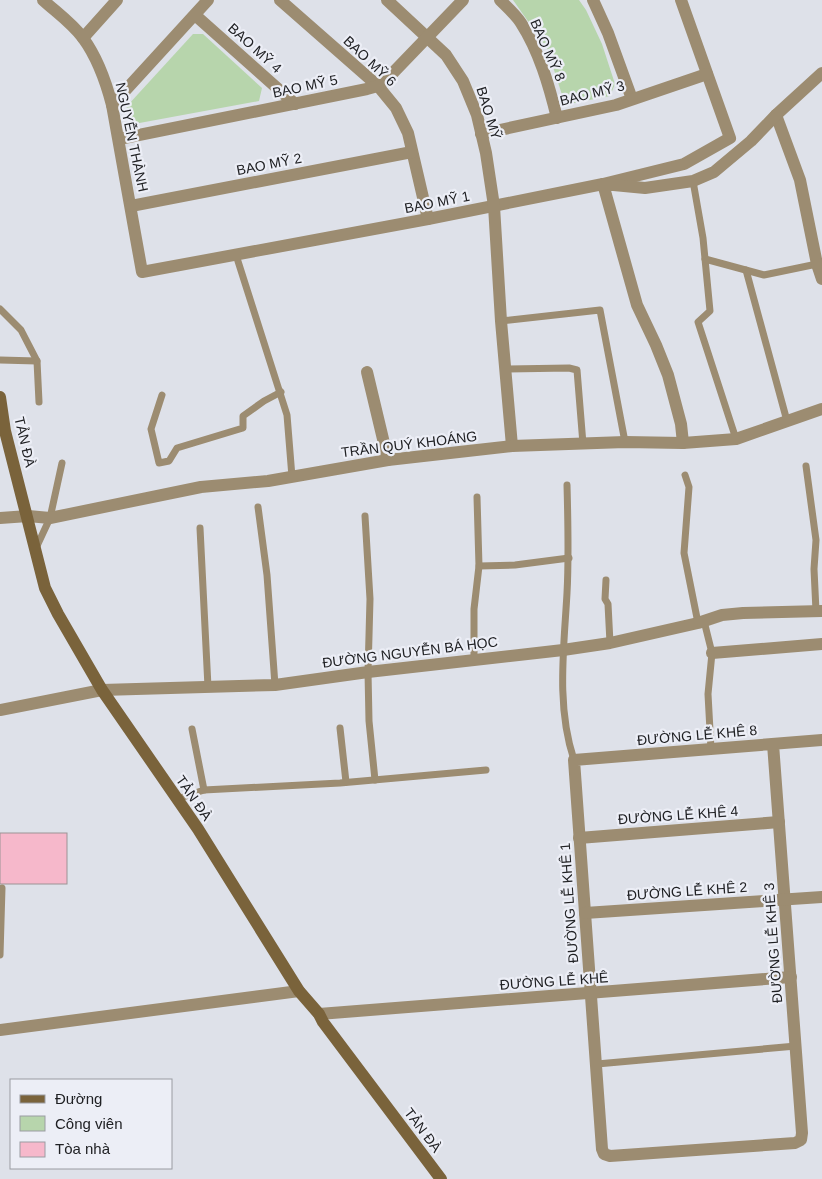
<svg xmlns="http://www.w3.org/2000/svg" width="822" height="1179" viewBox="0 0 822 1179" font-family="Arial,sans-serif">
  <rect width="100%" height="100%" fill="#dee1e9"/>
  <g fill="#b7d5ac">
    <polygon points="513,0 579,0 586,10 602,44 615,84 610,96 574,103 563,98 547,48"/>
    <polygon points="193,34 203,34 262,88 259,101 134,124 129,121 126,109 128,105"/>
  </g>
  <rect fill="#f6b8cb" stroke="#9c9395" x="0" y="833" width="67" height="51"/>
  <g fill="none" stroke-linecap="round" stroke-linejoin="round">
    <g stroke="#9c8c71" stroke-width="7">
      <polyline points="693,181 703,238 710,311 698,322 736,439"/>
      <polyline points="236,255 287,415 292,477"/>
      <polyline points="705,259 764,275 817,264"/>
      <polyline points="746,270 787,421"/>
      <polyline points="0,309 21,330 37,361 39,402"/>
      <polyline points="501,321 600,310 625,442"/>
      <polyline points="0,360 37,361"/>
      <polyline points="505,369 569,368 577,370 583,444"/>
      <polyline points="162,395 151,429 159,463 169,461 177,448 243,428 243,416 264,401 281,392"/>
      <polyline points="806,466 816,540 814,569 816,611"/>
      <polyline points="685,475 689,487 684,553 698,623"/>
      <path d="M567 485C568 521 569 557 567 593 564 648 556 706 574 760"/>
      <polyline points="258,507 267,575 275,685"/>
      <polyline points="365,516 370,599 368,672 369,721 375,780"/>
      <polyline points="200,528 208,687"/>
      <polyline points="36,548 50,518 62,463"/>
      <polyline points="479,566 515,565 569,558"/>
      <polyline points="606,580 605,599 608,604 610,643"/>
      <polyline points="704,621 712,653 708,694 711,749"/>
      <polyline points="474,659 474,609 479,566 477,497"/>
      <polyline points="340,728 346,782"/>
      <polyline points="192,729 204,790"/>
      <polyline points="177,799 204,790 340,783 486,770"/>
      <polyline points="0,955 2,888"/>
      <polyline points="597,1064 796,1046"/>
    </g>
    <g stroke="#9c8c71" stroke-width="12">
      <path d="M43 0C56 12 72 23 83 38 97 57 106 82 112 105L142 272 428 219 603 184 684 164 730 138 681 0"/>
      <polyline points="280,0 378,86 396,108 408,133 428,219"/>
      <polyline points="387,0 446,55 463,81 477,115 486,153 494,206 501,321 512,446"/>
      <path d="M500 0C507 7 516 15 521 23 539 51 549 85 557 118"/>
      <polyline points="593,0 608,33 632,99"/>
      <polyline points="195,15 295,104"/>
      <polyline points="83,38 117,0"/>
      <polyline points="112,105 208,0"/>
      <polyline points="776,115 800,180 817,264 822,279"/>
      <polyline points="481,134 616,105 707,74"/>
      <polyline points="119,139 367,89 378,86 388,78 463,0"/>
      <polyline points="131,206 412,152"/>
      <polyline points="367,372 388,460"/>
      <polyline points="683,443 681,424 668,375 656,345 637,305 603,184 645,188 693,181 714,172 751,141 776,115 822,73"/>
      <polyline points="0,518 28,516 50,518 201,487 268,481 388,460 512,446 625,442 683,443 736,439 822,409"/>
      <polyline points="712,653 822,644"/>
      <polyline points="0,710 102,690 275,685 368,672 563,650 610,643 698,623 722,615 743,613 822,611"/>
      <polyline points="773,744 802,1133 801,1140 795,1143 610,1156 604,1154 602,1149 574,760 822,740"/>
      <polyline points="579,838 779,822"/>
      <polyline points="585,913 822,897"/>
      <polyline points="319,1014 791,977"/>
      <polyline points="0,1030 299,991"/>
    </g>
    <polyline stroke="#7a633b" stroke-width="12" points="0,397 5,431 45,588 58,614 102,690 198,829 299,991 319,1014 323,1022 441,1179"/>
  </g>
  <g text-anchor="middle" stroke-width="4.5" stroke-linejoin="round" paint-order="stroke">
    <g font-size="14" fill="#202124" stroke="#eceef6">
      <text transform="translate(255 48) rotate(42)" y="5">BAO MỸ 4</text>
      <text transform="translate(548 50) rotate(66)" y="5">BAO MỸ 8</text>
      <text transform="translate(370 61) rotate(43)" y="5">BAO MỸ 6</text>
      <text transform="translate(305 86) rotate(-12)" y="5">BAO MỸ 5</text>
      <text transform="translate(592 93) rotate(-14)" y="5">BAO MỸ 3</text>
      <text transform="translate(489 113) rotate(73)" y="5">BAO MỸ</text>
      <text transform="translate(132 137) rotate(78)" y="5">NGUYỄN THÀNH</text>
      <text transform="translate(269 164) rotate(-11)" y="5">BAO MỸ 2</text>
      <text transform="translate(437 202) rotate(-11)" y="5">BAO MỸ 1</text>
      <text transform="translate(25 442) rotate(77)" y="5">TẢN ĐÀ</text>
      <text transform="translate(409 444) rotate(-7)" y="5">TRẦN QUÝ KHOÁNG</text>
      <text transform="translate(410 652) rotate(-7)" y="5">ĐƯỜNG NGUYỄN BÁ HỌC</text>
      <text transform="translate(697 735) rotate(-5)" y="5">ĐƯỜNG LỄ KHÊ 8</text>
      <text transform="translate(194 798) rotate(55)" y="5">TẢN ĐÀ</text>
      <text transform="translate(678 815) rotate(-4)" y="5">ĐƯỜNG LỄ KHÊ 4</text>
      <text transform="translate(687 891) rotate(-4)" y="5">ĐƯỜNG LỄ KHÊ 2</text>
      <text transform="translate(569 903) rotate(-94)" y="5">ĐƯỜNG LỄ KHÊ 1</text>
      <text transform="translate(773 943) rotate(-94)" y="5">ĐƯỜNG LỄ KHÊ 3</text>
      <text transform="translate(554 981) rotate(-4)" y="5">ĐƯỜNG LỄ KHÊ</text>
      <text transform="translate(423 1130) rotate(53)" y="5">TẢN ĐÀ</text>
    </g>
  </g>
  <rect x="10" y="1079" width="162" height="90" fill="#eceef6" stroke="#9a9ca2"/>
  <rect x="20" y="1095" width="25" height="8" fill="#7a633b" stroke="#9a9ca2"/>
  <text x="55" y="1104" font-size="15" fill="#202124">Đường</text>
  <rect x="20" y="1116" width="25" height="15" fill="#b7d5ac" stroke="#9a9ca2"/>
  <text x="55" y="1129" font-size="15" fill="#202124">Công viên</text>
  <rect x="20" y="1142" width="25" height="15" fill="#f6b8cb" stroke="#9a9ca2"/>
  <text x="55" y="1154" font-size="15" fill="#202124">Tòa nhà</text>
</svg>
